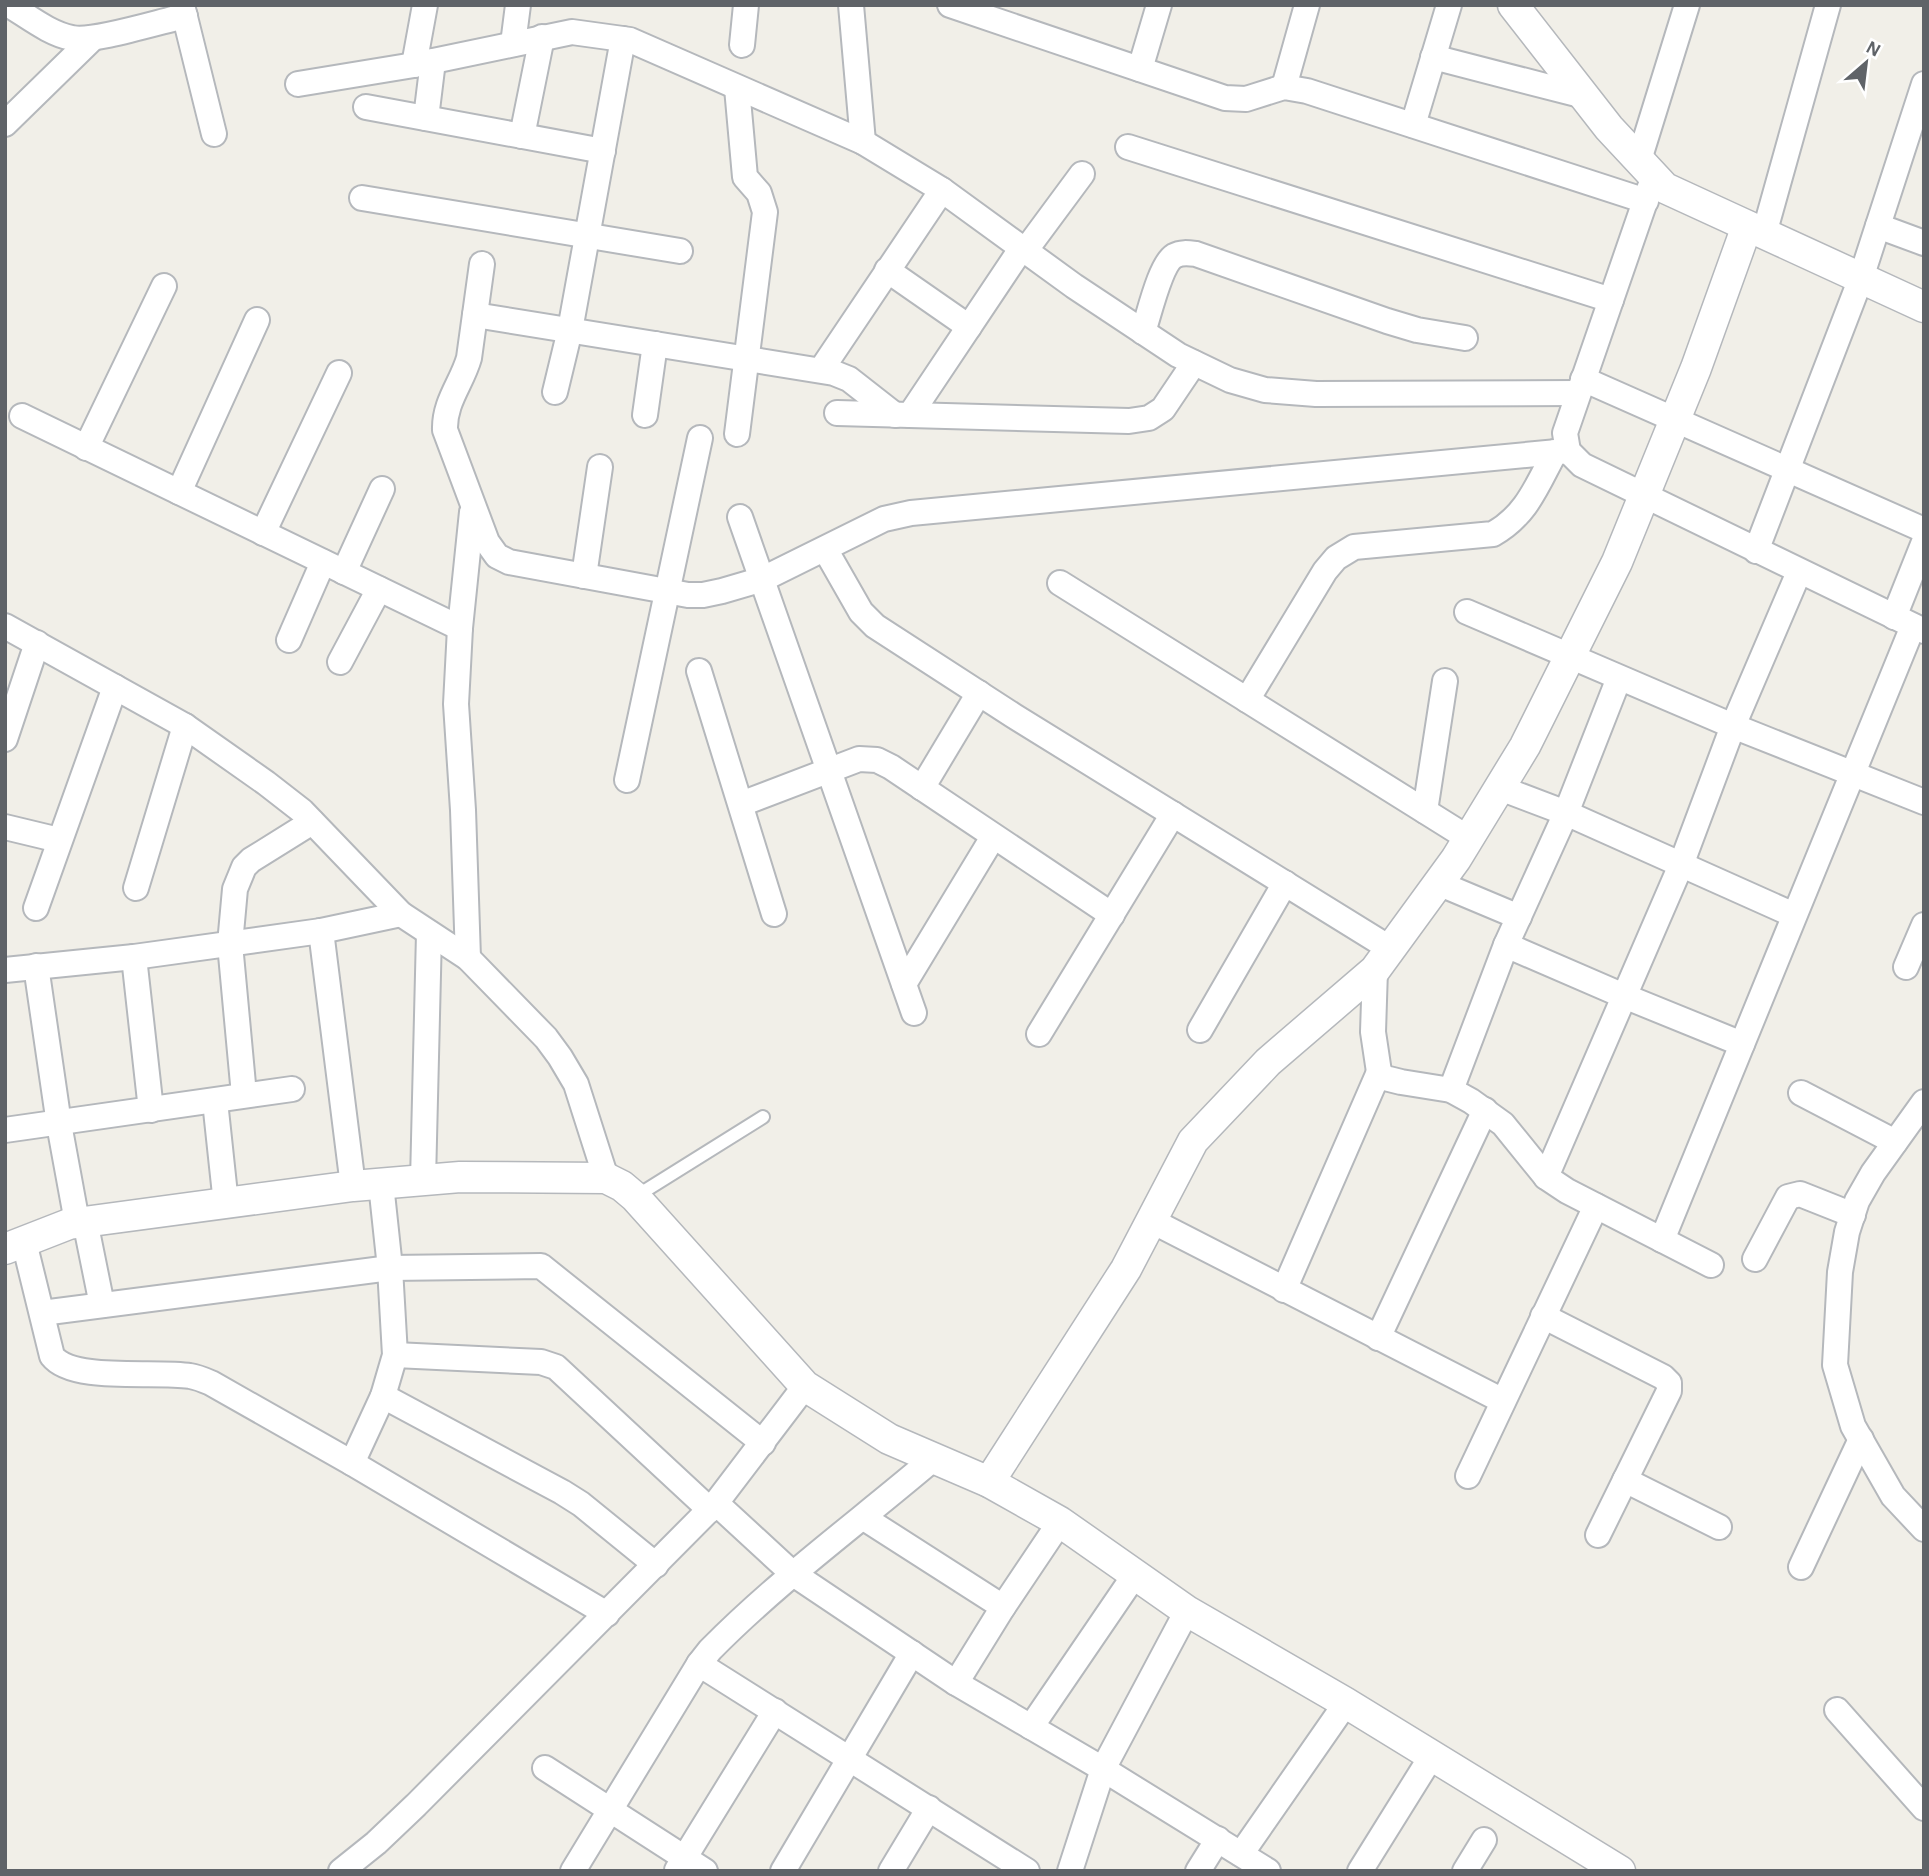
<svg xmlns="http://www.w3.org/2000/svg" width="1929" height="1876" viewBox="0 0 1929 1876" font-family="'Alegreya Sans',sans-serif">
  <rect width="100%" height="100%" fill="#f1efe8"/>
  <g fill="none" stroke-linecap="round" stroke-linejoin="round">
    <g stroke="#b5b8bc" stroke-width="16">
      <polyline id="service" points="635,1197 763,1117"/>
    </g>
    <g stroke="#b5b8bc" stroke-width="28">
      <g id="minor">
        <path d="M9 5C29 17 50 34 72 38 92 43 161 21 185 16"/>
        <polyline points="182,5 214,134"/>
        <polyline points="851,5 863,142"/>
        <polyline points="950,5 1225,98 1246,99 1284,87 1307,91 1646,201"/>
        <polyline points="513,44 518,5"/>
        <polyline points="742,45 746,5"/>
        <polyline points="1433,57 1584,96"/>
        <polyline points="414,65 425,5"/>
        <polyline points="1140,69 1159,5"/>
        <polyline points="298,84 414,65 572,32 630,40 863,142 942,190 1074,286 1178,355 1230,380 1265,390 1316,394 1578,393"/>
        <polyline points="1284,87 1307,5"/>
        <polyline points="366,107 603,151"/>
        <polyline points="426,118 433,61"/>
        <polyline points="5,124 93,38"/>
        <polyline points="1413,125 1449,5"/>
        <polyline points="522,136 542,37"/>
        <polyline points="1128,147 1611,300"/>
        <polyline points="1639,160 1687,5"/>
        <polyline points="1650,187 1565,433 1568,451 1582,465 1924,631"/>
        <polyline points="362,198 680,251"/>
        <polyline points="1878,226 1924,243"/>
        <polyline points="1764,234 1828,5"/>
        <polyline points="1025,251 1082,174"/>
        <path d="M482 264 469 358C462 383 444 402 445 430L487 542 497 556 509 562 688 595H703L722 591 763 579 884 519 911 513 1568 451"/>
        <polyline points="887,270 969,327"/>
        <polyline points="475,315 834,373 849,379 895,415"/>
        <path d="M1143 332C1149 315 1160 265 1174 256 1181 252 1188 253 1196 254L1387 321 1417 330 1465 338"/>
        <polyline points="821,370 942,190"/>
        <polyline points="1583,379 1924,530"/>
        <polyline points="555,392 570,330 623,39"/>
        <polyline points="837,413 1129,421 1149,418 1163,409 1194,363"/>
        <polyline points="645,415 655,344"/>
        <polyline points="910,415 1021,249"/>
        <polyline points="22,416 460,628"/>
        <polyline points="737,434 765,212 759,193 745,177 737,88"/>
        <polyline points="86,448 164,286"/>
        <polyline points="179,492 257,320"/>
        <polyline points="740,517 914,1013"/>
        <polyline points="263,533 339,373"/>
        <polyline points="825,549 861,612 875,626 1014,716 1391,949"/>
        <polyline points="1756,551 1861,278 1924,84"/>
        <polyline points="344,572 382,489"/>
        <polyline points="584,576 600,467"/>
        <polyline points="1060,583 1468,838"/>
        <polyline points="1467,612 1733,726 1924,802"/>
        <polyline points="1894,617 1924,542"/>
        <polyline points="5,626 185,726 266,783 302,811 401,914 468,958 546,1038 560,1057 576,1084 606,1178"/>
        <polyline points="289,640 323,562"/>
        <polyline points="340,662 379,589"/>
        <polyline points="699,671 774,914"/>
        <path d="M1247 700 1325 571 1336 558 1354 547 1493 534C1527 515 1537 485 1555 452"/>
        <polyline points="5,739 37,643"/>
        <polyline points="627,780 700,438"/>
        <polyline points="922,788 979,693"/>
        <polyline points="1500,788 1566,813 1794,915"/>
        <polyline points="741,804 859,759 877,760 891,767 1112,915"/>
        <polyline points="1425,811 1445,681"/>
        <polyline points="5,827 59,840"/>
        <polyline points="1438,883 1519,917"/>
        <polyline points="136,888 185,726"/>
        <polyline points="36,908 115,687"/>
        <polyline points="321,931 353,1186"/>
        <polyline points="1506,945 1624,996 1742,1044"/>
        <polyline points="134,957 151,1110"/>
        <polyline points="468,958 463,810 456,704 460,628 472,512"/>
        <polyline points="36,966 59,1124 77,1222"/>
        <polyline points="1906,967 1924,925"/>
        <polyline points="5,970 134,957 321,931 401,914"/>
        <polyline points="1375,970 1373,1032 1379,1072 1385,1078 1401,1082 1451,1090 1471,1101 1503,1124 1546,1177 1567,1191 1711,1265"/>
        <polyline points="904,984 993,837"/>
        <polyline points="1200,1030 1285,883"/>
        <polyline points="1039,1034 1173,814"/>
        <polyline points="1451,1090 1506,945 1566,813 1619,678"/>
        <polyline points="1801,1093 1895,1142"/>
        <polyline points="244,1095 230,944 235,889 244,867 251,860 312,822"/>
        <polyline points="215,1101 226,1204"/>
        <polyline points="1924,1102 1873,1173 1857,1201 1847,1232 1840,1272 1835,1365 1853,1426 1893,1496 1924,1529"/>
        <polyline points="5,1130 292,1089"/>
        <polyline points="1546,1177 1681,865 1733,726 1799,572"/>
        <polyline points="423,1181 429,933"/>
        <polyline points="85,1221 102,1305"/>
        <polyline points="1152,1221 1503,1401"/>
        <polyline points="1662,1240 1913,626"/>
        <path d="M24 1242 52 1356C73 1383 156 1370 190 1376 197 1377 204 1380 211 1383L352 1463 607 1614"/>
        <polyline points="1755,1259 1788,1197 1800,1194 1853,1215"/>
        <polyline points="1284,1290 1379,1072"/>
        <polyline points="42,1313 390,1268 541,1266 763,1443"/>
        <polyline points="1543,1316 1663,1377 1669,1383 1669,1391 1598,1535"/>
        <polyline points="1378,1338 1485,1110"/>
        <polyline points="395,1355 541,1362 556,1367 710,1510"/>
        <polyline points="383,1396 562,1492 581,1504 656,1565"/>
        <polyline points="352,1463 383,1396 395,1355 390,1268 381,1184"/>
        <polyline points="1468,1476 1596,1206"/>
        <polyline points="1625,1480 1719,1527"/>
        <polyline points="716,1503 792,1573 956,1683 1103,1769 1268,1871"/>
        <polyline points="864,1518 1003,1607"/>
        <polyline points="1801,1567 1861,1439"/>
        <polyline points="699,1664 1027,1871"/>
        <polyline points="956,1683 1003,1607 1060,1522"/>
        <polyline points="1837,1710 1924,1808"/>
        <polyline points="1031,1727 1134,1576"/>
        <polyline points="545,1768 705,1871"/>
        <polyline points="1241,1854 1346,1703"/>
        <polyline points="677,1870 775,1711"/>
        <polyline points="341,1871 376,1843 416,1805 716,1503 805,1386"/>
        <path d="M573 1871 699 1664 710 1650C779 1580 859 1522 934 1458"/>
        <polyline points="783,1871 912,1653"/>
        <polyline points="891,1871 929,1808"/>
        <polyline points="1070,1871 1103,1769 1187,1611"/>
        <polyline points="1198,1871 1218,1839"/>
        <polyline points="1360,1871 1431,1757"/>
        <polyline points="1465,1871 1484,1840"/>
      </g>
    </g>
    <g stroke="#b5b8bc" stroke-width="33">
      <g id="tertiary">
        <polyline points="1513,5 1609,128 1665,188 1924,307"/>
        <polyline points="5,1249 69,1224 353,1186 460,1177 606,1178 622,1186 635,1197 805,1386 889,1439 989,1482 1060,1522 1187,1611 1346,1703 1620,1871"/>
        <polyline points="989,1482 1126,1269 1193,1141 1268,1062 1375,970 1456,859 1525,746 1617,562 1696,368 1747,226"/>
      </g>
    </g>
    <use href="#service" stroke="#fff" stroke-width="12"/>
    <use href="#minor" stroke="#fff" stroke-width="24"/>
    <use href="#tertiary" stroke="#fff" stroke-width="30"/>
  </g>
  <rect width="1929" height="1876" fill="none" stroke="#5f6368" stroke-width="14"/>
  <g transform="translate(1866 63) rotate(28)" stroke="#ffffff" stroke-width="5" paint-order="stroke">
  <path d="M0-5L12 26L0 18L-12 26Z" fill="#5f6368"/>
  <text y="-10" font-size="19" font-weight="bold" text-anchor="middle" fill="#5f6368">N</text>
  </g>
</svg>
